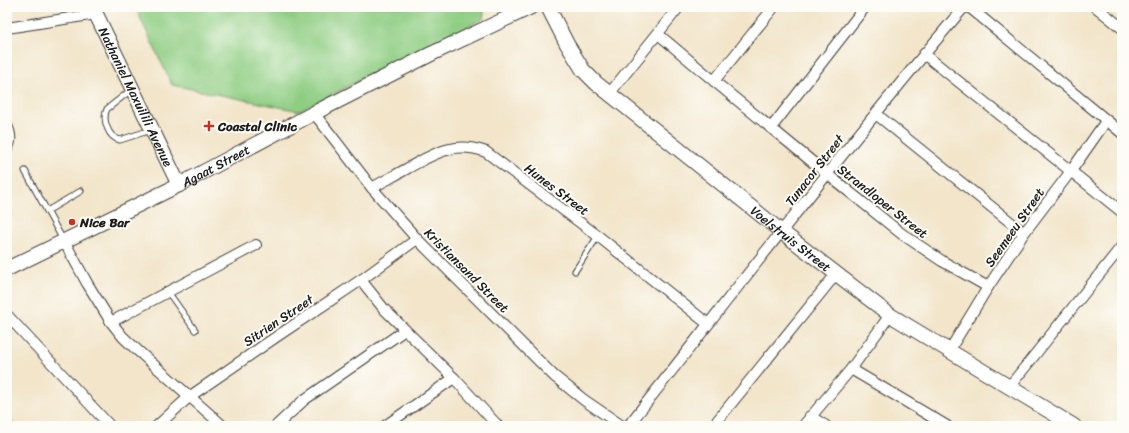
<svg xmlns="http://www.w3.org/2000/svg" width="1129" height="433" viewBox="0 0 1129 433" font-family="Sriracha,sans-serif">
  <rect width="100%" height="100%" fill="#fdfcf7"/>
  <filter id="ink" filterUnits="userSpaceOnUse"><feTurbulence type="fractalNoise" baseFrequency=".025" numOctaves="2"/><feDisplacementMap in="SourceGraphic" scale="8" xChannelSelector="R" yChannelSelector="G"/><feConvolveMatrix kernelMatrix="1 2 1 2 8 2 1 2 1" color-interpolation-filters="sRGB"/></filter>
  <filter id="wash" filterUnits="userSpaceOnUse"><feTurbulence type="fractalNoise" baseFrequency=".012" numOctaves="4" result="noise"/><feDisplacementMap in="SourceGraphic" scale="16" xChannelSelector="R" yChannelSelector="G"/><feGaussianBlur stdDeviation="0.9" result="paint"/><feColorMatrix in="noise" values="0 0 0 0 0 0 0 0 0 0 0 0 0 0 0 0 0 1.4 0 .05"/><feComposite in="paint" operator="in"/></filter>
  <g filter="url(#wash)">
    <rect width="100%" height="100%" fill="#f2e5ca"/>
    <polygon fill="#8fcd83" stroke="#567450" points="136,7 485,7 483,19 299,111 172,85 137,11"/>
  </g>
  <g filter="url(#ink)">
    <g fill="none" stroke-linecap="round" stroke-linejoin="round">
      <g stroke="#3c3a36" stroke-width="7">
        <g id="lane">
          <path d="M131 90 107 109C102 119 108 138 120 140L151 130"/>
          <polyline points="25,171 63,240"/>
          <polyline points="47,211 81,191"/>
          <polyline points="575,271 598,236"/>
          <polyline points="168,292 195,330"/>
        </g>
      </g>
      <g stroke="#3c3a36" stroke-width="12">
        <g id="street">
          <polyline points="969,7 1122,133"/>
          <polyline points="1096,7 1122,28"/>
          <polyline points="7,28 96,14"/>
          <polyline points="658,34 714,81 827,174 902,234 942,261 988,287"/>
          <polyline points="924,54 1122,212"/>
          <polyline points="714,81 774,7"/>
          <polyline points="609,94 679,7"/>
          <polyline points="314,113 372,188 417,239 554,376 584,400 622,426"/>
          <polyline points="876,114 1024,233"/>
          <path d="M7 126C11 134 12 141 7 149"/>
          <polyline points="771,128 865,7"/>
          <path d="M372 188C384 181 396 175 408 168 421 161 435 152 450 149 463 146 475 148 486 152L598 236 708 324"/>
          <polyline points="64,241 87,283 111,322 123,337 137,350 223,426"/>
          <polyline points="361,280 384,309 454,378 498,426"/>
          <polyline points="7,315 110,426"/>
          <polyline points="111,322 256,245"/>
          <polyline points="949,351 988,287 1024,233 1071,171 1106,121"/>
          <polyline points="851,369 947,426"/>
          <polyline points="1009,387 1122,246"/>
          <polyline points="810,416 826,426"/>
          <polyline points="7,425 8,426"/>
          <polyline points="157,426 189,397 276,337 361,280 417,239"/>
          <polyline points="276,426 304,400 405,330"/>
          <polyline points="385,426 454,378"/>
          <path d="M628 426C739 286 848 144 964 7"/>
          <polyline points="713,426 836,274"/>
          <polyline points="803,426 851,369 890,315"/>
        </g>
      </g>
      <g stroke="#3c3a36" stroke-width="16">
        <g id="secondary">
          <path id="s1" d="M95 7 96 14 179 185"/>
          <path id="s2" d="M548 7 567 44 583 70 596 83 782 232 890 315 1074 426"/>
          <path id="s3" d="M7 269 179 185 314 113 431 54 531 7"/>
        </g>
      </g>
      <use href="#lane" stroke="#fff" stroke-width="5"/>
      <use href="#street" stroke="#fff" stroke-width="10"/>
      <use href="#secondary" stroke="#fff" stroke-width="14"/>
    </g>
  </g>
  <g fill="#c8321e" stroke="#fdfcf7" stroke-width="1.5">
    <path d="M207 120h4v4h4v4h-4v4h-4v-4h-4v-4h4z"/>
    <circle cx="72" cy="222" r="4"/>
  </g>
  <g text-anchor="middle" stroke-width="4" stroke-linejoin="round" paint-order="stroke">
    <g font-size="13" fill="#1c1c1c" stroke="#fdfcf7">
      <text dy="5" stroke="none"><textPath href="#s1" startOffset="99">Nathaniel Maxuilili Avenue</textPath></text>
      <text dy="5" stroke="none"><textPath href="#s3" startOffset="233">Agaat Street</textPath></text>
      <text transform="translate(814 170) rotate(-52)" y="5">Tunacor Street</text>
      <text transform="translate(557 189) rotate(37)" y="5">Hunes Street</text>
      <text transform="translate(883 201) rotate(38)" y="5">Strandloper Street</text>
      <text transform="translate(1014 227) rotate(-55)" y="5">Seemeeu Street</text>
      <text dy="5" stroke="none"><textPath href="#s2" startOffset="340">Voelstruis Street</textPath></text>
      <text transform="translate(467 270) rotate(45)" y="5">Kristiansand Street</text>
      <text transform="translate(278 320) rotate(-34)" y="5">Sitrien Street</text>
    </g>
    <g font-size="13" font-weight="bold" fill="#1c1c1c" stroke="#fdfcf7" text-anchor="start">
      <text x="218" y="131">Coastal Clinic</text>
      <text x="80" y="227">Nice Bar</text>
    </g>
  </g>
  <rect width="1129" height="433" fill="none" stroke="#fdfcf7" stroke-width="24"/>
</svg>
